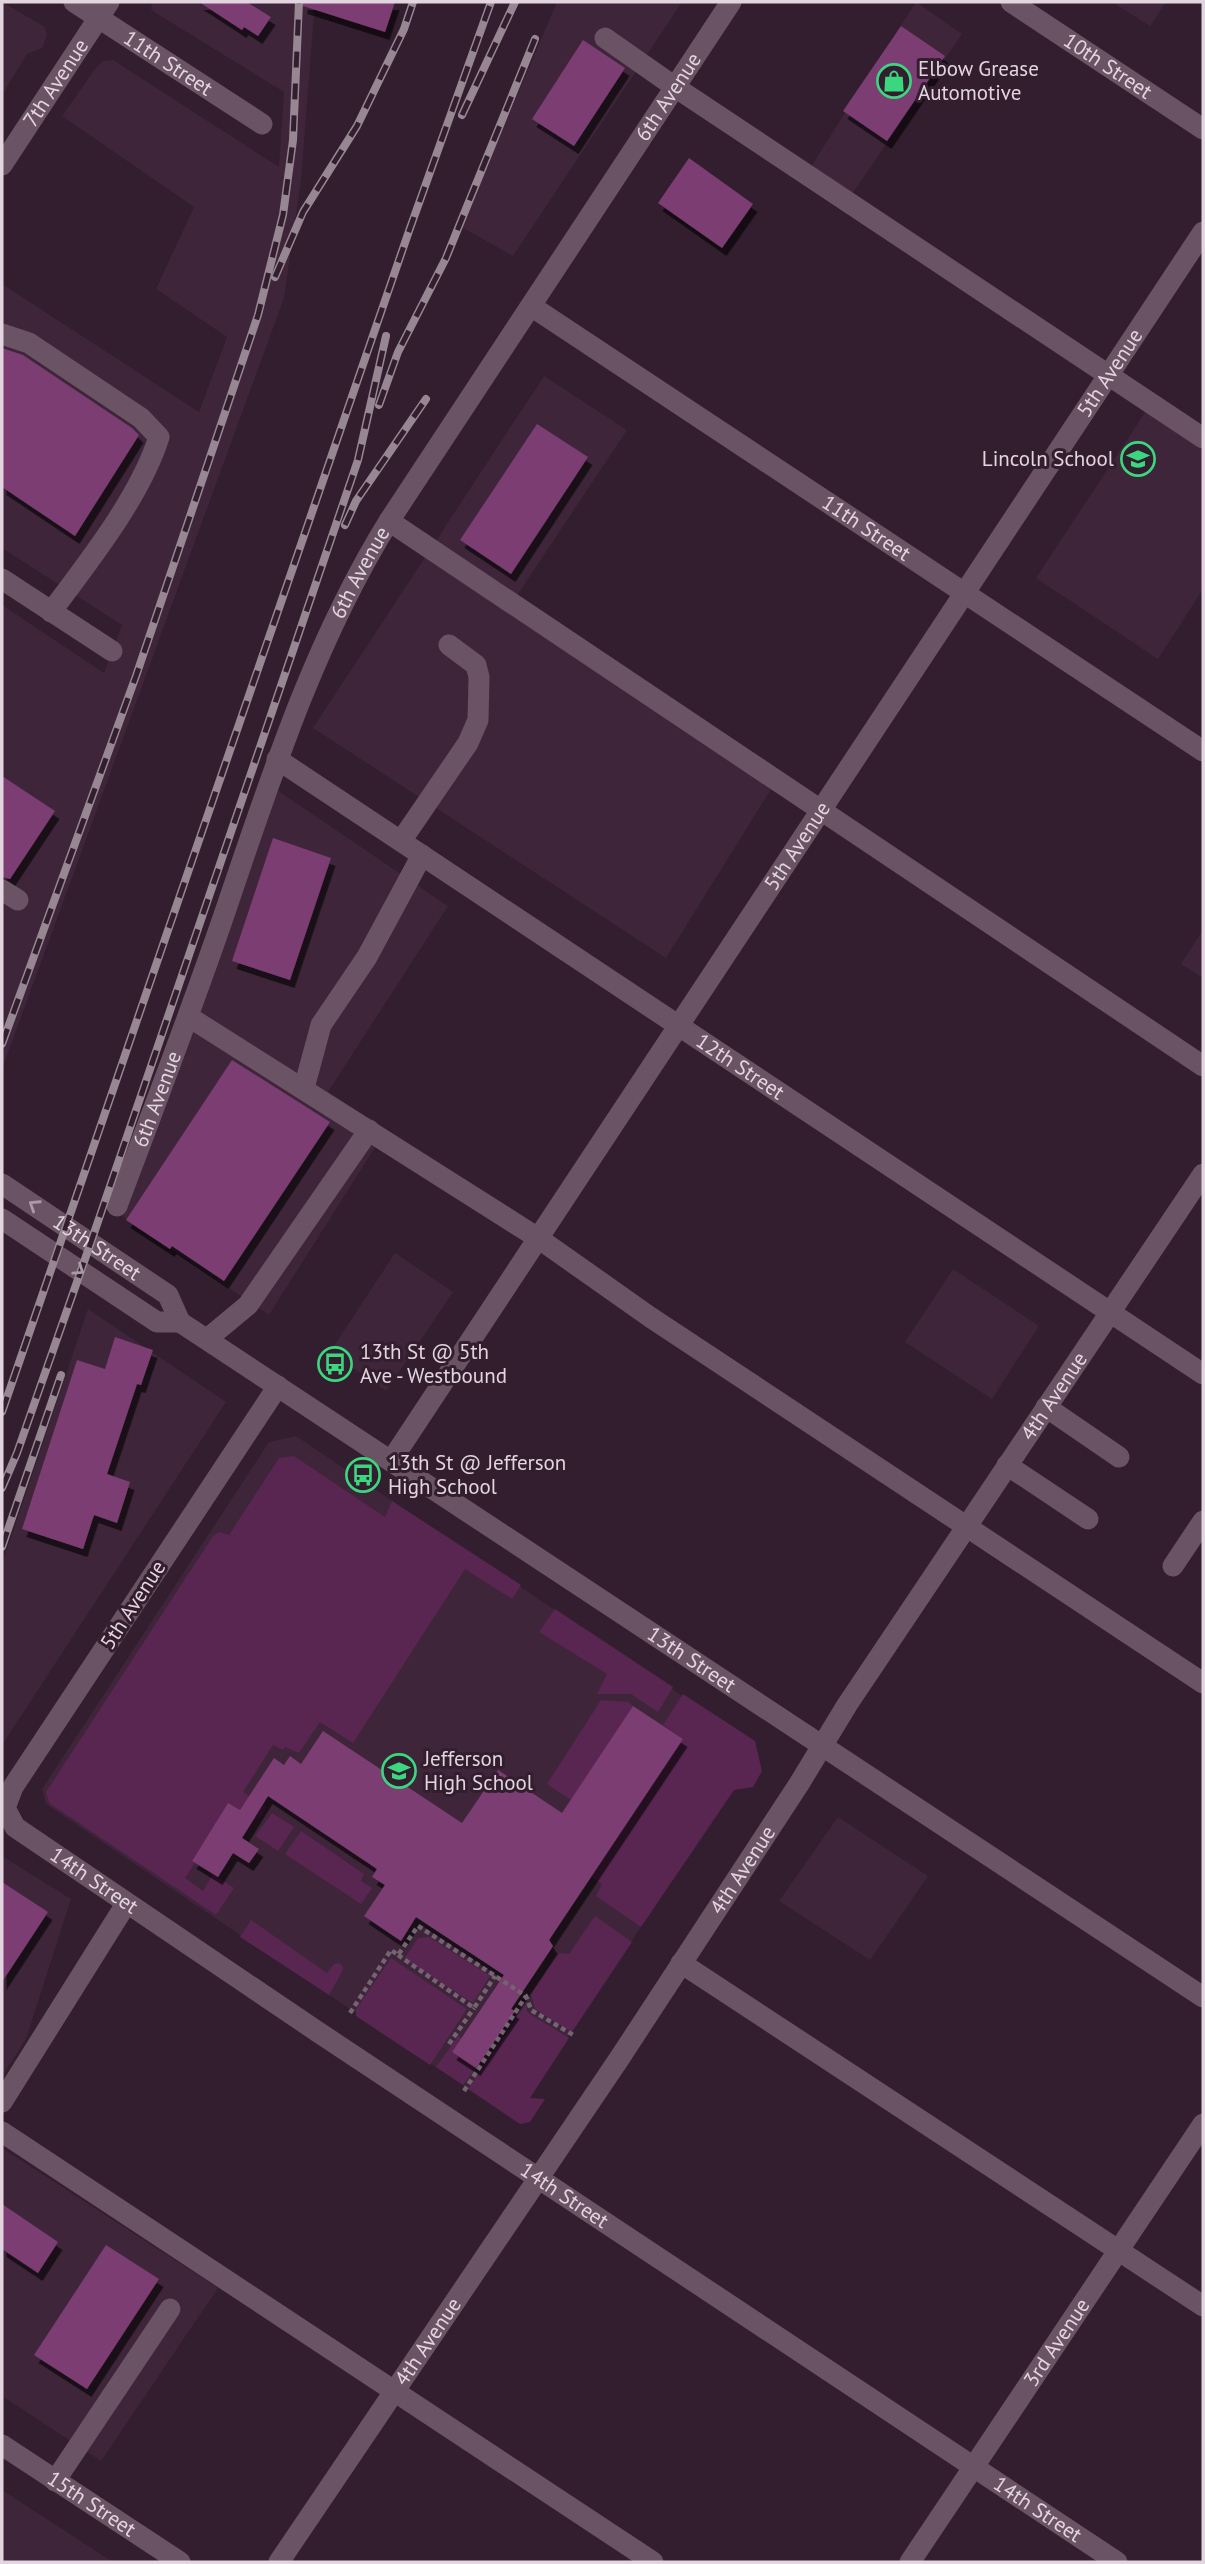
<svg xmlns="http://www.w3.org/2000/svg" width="1205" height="2564" viewBox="0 0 1205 2564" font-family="'PT Sans',sans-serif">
  <defs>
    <filter id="shadow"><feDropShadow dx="4.5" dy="8" stdDeviation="0" flood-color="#0009"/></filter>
  </defs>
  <rect width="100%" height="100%" fill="#321e2e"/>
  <g fill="#3e253a">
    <polygon points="2,2 45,27 47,35 42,48 27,54 2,95"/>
    <polygon points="152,2 315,2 301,180 284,298 2,1069 2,605 104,673 122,625 2,548 2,284 199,412 227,337 156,289 194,207 62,116 95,69 103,61 113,60 279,167 284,92 151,10"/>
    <polygon points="557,2 682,2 513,256 461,227"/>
    <polygon points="916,2 962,34 852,194 810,168"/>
    <polygon points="1112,2 1166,2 1150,26"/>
    <polygon points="544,376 627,430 506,612 773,786 666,958 313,728"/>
    <polygon points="1146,411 1203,449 1203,589 1158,659 1036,578"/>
    <polygon points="274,788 448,906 328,1092 386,1130 269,1315 122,1216"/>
    <polygon points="1203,930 1203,978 1181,964"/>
    <polygon points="395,1253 453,1292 386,1391 330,1352"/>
    <polygon points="953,1269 1039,1326 992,1399 905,1342"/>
    <polygon points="88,1309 226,1402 2,1745 2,1564"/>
    <polygon points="296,1436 750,1741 756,1754 513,2119 46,1804 42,1789 269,1442"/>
    <polygon points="838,1817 928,1876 870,1960 779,1901"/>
    <polygon points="2,1856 71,1899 26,2039 2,2076"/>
    <polygon points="2,2148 218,2288 101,2461 2,2396"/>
    <polygon points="2,2490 113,2562 2,2562"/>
  </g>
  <g fill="#582651">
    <polygon points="294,1456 385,1517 392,1501 521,1585 512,1599 465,1569 353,1743 320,1722 299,1753 285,1747 283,1750 273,1745 243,1792 267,1807 261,1817 254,1819 228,1803 192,1861 195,1863 185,1878 203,1891 213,1874 234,1888 216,1915 49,1803 46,1792 213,1536 219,1532 229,1535 279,1458"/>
    <polygon points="555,1609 673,1687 658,1712 631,1694 597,1694 607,1674 539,1632"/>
    <polygon points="683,1694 755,1741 762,1771 753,1787 734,1790 641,1927 596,1896 602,1884 591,1877 683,1739 663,1725"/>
    <polygon points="601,1700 628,1702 633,1706 571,1800 547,1784"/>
    <polygon points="272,1813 294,1827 278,1851 255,1836"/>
    <polygon points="301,1831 364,1874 361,1881 372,1888 361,1904 285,1854"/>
    <polygon points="595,1916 632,1942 572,2032 535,2009 531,1994 559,1953 569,1954"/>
    <polygon points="251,1920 327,1973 334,1964 338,1963 342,1965 343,1970 329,1995 240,1937"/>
    <polygon points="429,1937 490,1976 473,2003 404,1959 418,1938"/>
    <polygon points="391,1958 467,2009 430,2065 356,2016 356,2009"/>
    <polygon points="526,2004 527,2012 569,2038 530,2098 545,2099 530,2122 520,2124 468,2089"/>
    <polygon points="459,2035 461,2039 452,2052 476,2068 463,2085 436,2067"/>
  </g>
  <g fill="#7c3c72" filter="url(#shadow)">
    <polygon points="199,2 247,2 271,17 258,36 244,27 242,30"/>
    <polygon points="303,2 395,2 385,32 303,6"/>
    <polygon points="901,26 945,56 887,141 843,111"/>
    <polygon points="583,40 625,68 574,146 532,119"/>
    <polygon points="689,158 753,204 722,248 658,203"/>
    <polygon points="2,348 23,355 132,428 139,435 75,536 2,487"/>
    <polygon points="537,424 588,457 511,574 460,540"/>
    <polygon points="2,776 55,811 10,879 2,877"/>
    <polygon points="273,838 331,858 290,980 232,961"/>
    <polygon points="232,1060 330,1122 224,1281 172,1246 170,1249 126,1220"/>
    <polygon points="115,1337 153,1350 141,1385 137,1384 107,1474 130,1482 117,1523 94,1515 83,1549 22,1529 77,1360 105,1369"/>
    <polygon points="633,1706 683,1739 549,1940 553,1946 511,2009 515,2011 476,2068 452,2052 504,1975 416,1917 401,1941 364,1916 385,1885 372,1877 377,1869 268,1796 242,1838 259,1849 249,1863 233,1853 218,1877 192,1861 228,1803 240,1810 274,1758 284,1765 290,1756 301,1764 323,1731 462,1823 498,1770 562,1813"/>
    <polygon points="2,1882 48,1912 2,1982"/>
    <polygon points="2,2204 58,2242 38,2273 2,2249"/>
    <polygon points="106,2245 159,2279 87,2389 34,2355"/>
  </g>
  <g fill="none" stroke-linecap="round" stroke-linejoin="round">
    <g stroke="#746371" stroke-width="4.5" stroke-dasharray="5 3.5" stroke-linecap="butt">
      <polyline points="398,1955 474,2008 495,1976"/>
      <polyline points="350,2013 391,1950 398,1955 418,1926 526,1996 531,2010 575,2036"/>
      <polyline points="449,2044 474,2008"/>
      <polyline points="464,2091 526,1996"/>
    </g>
    <g stroke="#6a5365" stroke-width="21">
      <path id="s1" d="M74 2 262 124"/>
      <path id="s2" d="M1011 2 1203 129"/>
      <polyline points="605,38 675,87 1203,438"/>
      <path id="s3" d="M2 165 109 2"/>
      <path id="s4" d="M531 306 1203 751"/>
      <path d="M2 334 29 343 141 418 159 437C140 497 89 561 51 612"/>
      <polyline points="389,521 1203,1066"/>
      <polyline points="2,579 112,651"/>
      <path id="s5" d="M277 759 1203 1374"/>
      <polyline points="401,841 468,743 478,720 479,677 476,665 449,645"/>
      <polyline points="2,890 18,900"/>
      <polyline points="189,1017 538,1238 650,1317 1203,1683"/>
      <polyline points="304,1088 321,1025 367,957 422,855"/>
      <path id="s6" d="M2 1184 168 1295 180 1322 1203 1997"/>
      <path id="s7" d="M117 1206C154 1108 191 1011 225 912 271 777 314 642 389 521L731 2"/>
      <polyline points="2,1219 157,1322 180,1322"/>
      <polyline points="207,1339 248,1305 369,1130"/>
      <path id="s8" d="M278 1386 13 1787 5 1808 15 1827 318 2032 1117 2562"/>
      <polyline points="1046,1407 1119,1457"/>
      <path id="s9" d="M391 1461 1203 232"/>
      <polyline points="1007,1465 1088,1519"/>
      <polyline points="1173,1566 1203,1521"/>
      <polyline points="681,1963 1203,2306"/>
      <polyline points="2,2102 126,1904"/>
      <polyline points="2,2132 653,2562"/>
      <path id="s10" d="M2 2445 180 2562"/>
      <polyline points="55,2481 170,2309"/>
      <path id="s11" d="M279 2562 619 2059 799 1784 847 1705 1203 1174"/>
      <path id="s12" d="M910 2562 1203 2124"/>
    </g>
    <g stroke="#978793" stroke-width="8">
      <g id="rail">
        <polyline points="462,115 515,2"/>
        <polyline points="275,277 303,212 357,126 404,29 413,2"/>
        <polyline points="379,405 398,352 446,258 535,39"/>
        <polyline points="345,525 356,501 426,399"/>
        <polyline points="2,1044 136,676 258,315 283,215 293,140 299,2"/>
        <polyline points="2,1412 409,231 491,2"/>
        <polyline points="2,1488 17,1453 91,1242 358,460 386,336"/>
        <polyline points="2,1547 61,1375"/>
      </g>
    </g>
    <use href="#rail" stroke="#321e2e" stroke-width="5" stroke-dasharray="16" stroke-linecap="butt"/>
  </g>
  <defs><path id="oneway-chevron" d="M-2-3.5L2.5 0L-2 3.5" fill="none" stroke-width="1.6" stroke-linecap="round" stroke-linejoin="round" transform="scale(1.75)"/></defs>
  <g stroke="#ac9aa8">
    <use href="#oneway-chevron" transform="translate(34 1205) rotate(-147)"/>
    <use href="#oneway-chevron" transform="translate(79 1270) rotate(34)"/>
  </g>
  <defs>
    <g id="shop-ring" transform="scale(1.75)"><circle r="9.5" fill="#321e2e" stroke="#3ad77f" stroke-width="1.5"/><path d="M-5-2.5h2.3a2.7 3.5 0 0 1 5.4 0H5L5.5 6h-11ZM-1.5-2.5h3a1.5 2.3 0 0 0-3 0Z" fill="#3ad77f"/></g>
    <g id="school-ring" transform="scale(1.75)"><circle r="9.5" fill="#321e2e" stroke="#3ad77f" stroke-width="1.5"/><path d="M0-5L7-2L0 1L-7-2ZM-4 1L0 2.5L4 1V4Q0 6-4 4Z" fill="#3ad77f"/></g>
    <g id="bus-ring" transform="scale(1.75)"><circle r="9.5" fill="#321e2e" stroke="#3ad77f" stroke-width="1.5"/><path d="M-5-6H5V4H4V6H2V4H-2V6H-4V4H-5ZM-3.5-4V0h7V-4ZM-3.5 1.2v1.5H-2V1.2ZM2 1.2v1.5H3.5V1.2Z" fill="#3ad77f"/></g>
  </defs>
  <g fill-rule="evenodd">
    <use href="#shop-ring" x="894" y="81"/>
    <use href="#school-ring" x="1138" y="459"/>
    <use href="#bus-ring" x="335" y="1364"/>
    <use href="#bus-ring" x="363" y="1475"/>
    <use href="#school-ring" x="399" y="1771"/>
  </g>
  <g text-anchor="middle" stroke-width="6" stroke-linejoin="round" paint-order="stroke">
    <g font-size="21" fill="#e2d5df" stroke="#321e2e">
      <text dy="7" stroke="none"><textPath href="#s1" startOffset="112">11th Street</textPath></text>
      <text dy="7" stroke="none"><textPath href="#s2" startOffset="116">10th Street</textPath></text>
      <text dy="7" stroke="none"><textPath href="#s3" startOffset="98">7th Avenue</textPath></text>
      <text dy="7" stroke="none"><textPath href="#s7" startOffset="1246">6th Avenue</textPath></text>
      <text dy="7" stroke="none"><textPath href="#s9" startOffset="1304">5th Avenue</textPath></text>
      <text dy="7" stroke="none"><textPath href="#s4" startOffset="402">11th Street</textPath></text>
      <text dy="7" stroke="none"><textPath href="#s7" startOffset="679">6th Avenue</textPath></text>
      <text dy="7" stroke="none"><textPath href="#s9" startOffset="737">5th Avenue</textPath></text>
      <text dy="7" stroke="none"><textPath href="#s5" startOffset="556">12th Street</textPath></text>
      <text dy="7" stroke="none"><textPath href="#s7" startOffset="114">6th Avenue</textPath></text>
      <text dy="7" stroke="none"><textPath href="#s6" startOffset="114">13th Street</textPath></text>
      <text dy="7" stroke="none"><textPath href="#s11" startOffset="1400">4th Avenue</textPath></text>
      <text transform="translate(133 1605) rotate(-57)" y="7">5th Avenue</text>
      <text dy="7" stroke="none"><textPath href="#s6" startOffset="842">13th Street</textPath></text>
      <text dy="7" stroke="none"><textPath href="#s11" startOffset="833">4th Avenue</textPath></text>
      <text dy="7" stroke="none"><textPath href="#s8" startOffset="620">14th Street</textPath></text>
      <text dy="7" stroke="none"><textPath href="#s8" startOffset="1186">14th Street</textPath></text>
      <text dy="7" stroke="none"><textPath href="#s11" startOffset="266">4th Avenue</textPath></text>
      <text dy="7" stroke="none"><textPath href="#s12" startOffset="264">3rd Avenue</textPath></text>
      <text dy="7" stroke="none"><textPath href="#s10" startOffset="107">15th Street</textPath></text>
      <text dy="7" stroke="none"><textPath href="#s8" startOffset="1754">14th Street</textPath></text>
    </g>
    <g font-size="21" fill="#e2d5df" stroke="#321e2e" text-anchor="start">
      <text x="918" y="76">Elbow Grease<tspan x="918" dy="24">Automotive</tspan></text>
      <text x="1114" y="466" text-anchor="end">Lincoln School</text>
      <text x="360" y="1359">13th St @ 5th<tspan x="360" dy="24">Ave - Westbound</tspan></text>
      <text x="388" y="1470">13th St @ Jefferson<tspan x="388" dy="24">High School</tspan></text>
      <text x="424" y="1766">Jefferson<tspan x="424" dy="24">High School</tspan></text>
    </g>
  </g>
  <rect width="1205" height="2564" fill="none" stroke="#e2d5df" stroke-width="7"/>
</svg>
